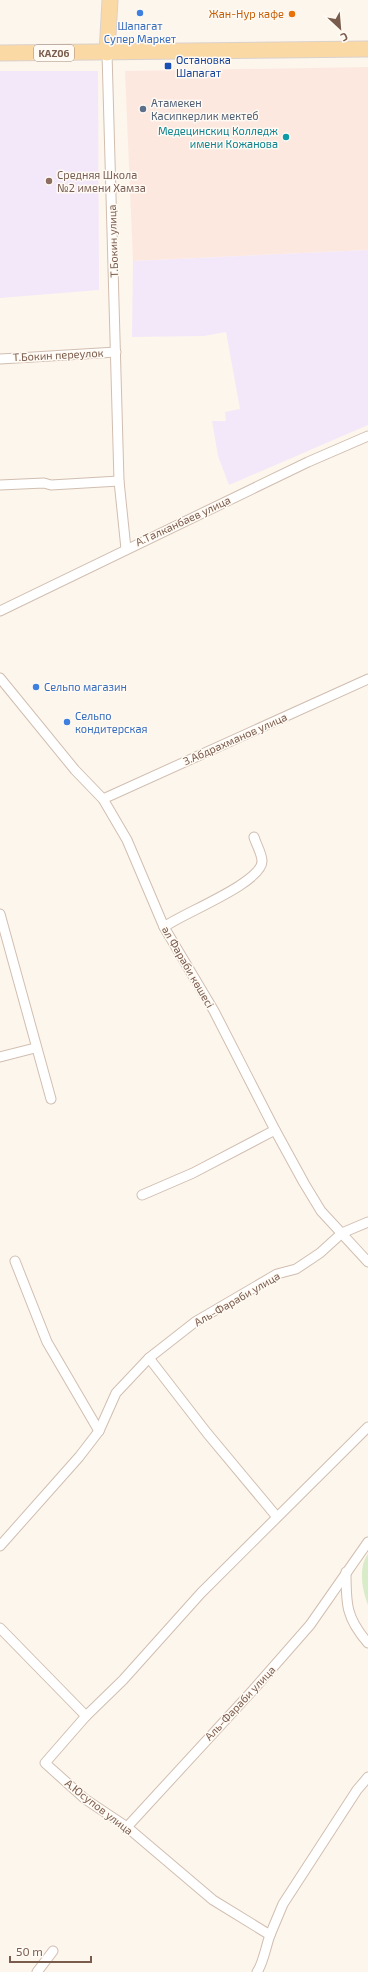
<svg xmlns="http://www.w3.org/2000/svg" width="368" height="1972" viewBox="0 0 368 1972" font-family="'Exo 2',sans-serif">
  <rect width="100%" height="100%" fill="#fdf6ec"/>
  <polygon fill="#fde8e0" points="368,67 368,250 133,261 125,71"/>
  <g fill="#f3e8fa">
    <polygon points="0,71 98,71 99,290 0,298"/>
    <polygon points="368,250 368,425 229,485 218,456 212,421 226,421 225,412 240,409 226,332 204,336 132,337 133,261"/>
  </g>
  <path fill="#d8ecc9" d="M368 1554V1605C362 1590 358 1567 368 1554Z"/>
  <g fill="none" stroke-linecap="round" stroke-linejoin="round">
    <g stroke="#d1beb0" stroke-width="11">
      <g id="minor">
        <polyline points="107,53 119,481 126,549"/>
        <polyline points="0,359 116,352"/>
        <polyline points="0,485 44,483 51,485 119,481"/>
        <polyline points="0,611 308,462 368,436"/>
        <polyline points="0,678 75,770 103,799 127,840 164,927 214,1011 275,1130 304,1183 321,1211 368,1262"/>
        <polyline points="103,799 368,679"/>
        <polyline points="0,914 51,1099"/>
        <path d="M164 927C183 913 262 883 262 861 262 854 256 844 254 837"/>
        <polyline points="0,1057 35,1048"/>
        <polyline points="142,1195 193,1173 275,1130"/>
        <polyline points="15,1261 47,1342 99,1431"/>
        <polyline points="149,1358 207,1433 277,1517"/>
        <polyline points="0,1546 79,1457 99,1431 116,1393 149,1358 195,1322 277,1274 296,1269 320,1253 342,1233 368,1222"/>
        <path d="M346 1572C346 1604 346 1618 368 1643"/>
        <path d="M0 1628 86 1716 45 1763 85 1799 127 1827 213 1900 270 1935C266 1946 263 1964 257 1972"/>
        <polyline points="86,1716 123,1680 201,1593 368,1427"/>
        <polyline points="127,1827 253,1690 310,1625 368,1542"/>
        <polyline points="270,1935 283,1904 357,1790 368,1777"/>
        <polyline points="37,1972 53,1951"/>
      </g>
    </g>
    <g stroke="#dad1cd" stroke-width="17">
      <g id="primary">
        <polyline points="0,53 368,49"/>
        <polyline points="107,53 110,0"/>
      </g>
    </g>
    <use href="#minor" stroke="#fff" stroke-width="9"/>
    <use href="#primary" stroke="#fbd9a5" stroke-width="15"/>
  </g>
  <g fill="#3f7fe0" stroke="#fffaf3" stroke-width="1.5">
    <circle cx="140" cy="13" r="4"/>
    <circle cx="36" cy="687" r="4"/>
    <circle cx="67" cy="722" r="4"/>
  </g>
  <circle fill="#e8710a" stroke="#fffaf3" stroke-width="1.5" cx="292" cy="14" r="4"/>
  <rect fill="#1a4fb4" stroke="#fffaf3" stroke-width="1.5" x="164" y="62" width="8" height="8" rx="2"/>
  <circle fill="#5c6f8a" stroke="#fffaf3" stroke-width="1.5" cx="143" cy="109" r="4"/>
  <circle fill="#0f9aa8" stroke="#fffaf3" stroke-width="1.5" cx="286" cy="137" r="4"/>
  <circle fill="#8d6e63" stroke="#fffaf3" stroke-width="1.5" cx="49" cy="181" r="4"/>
  <g text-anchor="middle" stroke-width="3" stroke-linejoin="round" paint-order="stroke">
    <rect fill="#fffaf3" stroke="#a28b7f" stroke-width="1" x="34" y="45" width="40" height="16" rx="3"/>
    <g font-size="10" font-weight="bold" fill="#7a5c4d">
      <text x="54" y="57">KАZ06</text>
    </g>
    <g font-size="11" fill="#c56008" stroke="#fffaf3" text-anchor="end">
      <text x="284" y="18">Жан-Нур кафе</text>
    </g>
    <g font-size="11" fill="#366cbe" stroke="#fffaf3" text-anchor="start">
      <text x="140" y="30" text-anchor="middle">Шапагат<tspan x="140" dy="13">Супер Маркет</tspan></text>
      <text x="44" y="691">Сельпо магазин</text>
      <text x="75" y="720">Сельпо<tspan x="75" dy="13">кондитерская</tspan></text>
    </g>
    <g font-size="11" fill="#164399" stroke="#fffaf3" text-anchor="start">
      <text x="176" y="64">Остановка<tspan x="176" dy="13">Шапагат</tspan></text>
    </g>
    <g font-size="11" fill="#4e5e75" stroke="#fffaf3" text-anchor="start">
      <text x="151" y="107">Атамекен<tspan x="151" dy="13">Касипкерлик мектеб</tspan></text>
    </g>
    <g font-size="11" fill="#0d838f" stroke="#fffaf3" text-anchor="end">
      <text x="278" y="135">Медецинскиц Колледж<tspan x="278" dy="13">имени Кожанова</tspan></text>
    </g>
    <g font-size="11" fill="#785e54" stroke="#fffaf3" text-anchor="start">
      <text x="57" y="179">Средняя Школа<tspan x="57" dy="13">№2 имени Хамза</tspan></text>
    </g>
    <g font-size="11" fill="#7a5c4d" stroke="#fffaf3">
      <text transform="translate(113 241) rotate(-92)" y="4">Т.Бокин улица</text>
      <text transform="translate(58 355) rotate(-3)" y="4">Т.Бокин переулок</text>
      <text transform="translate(183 521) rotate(-25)" y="4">А.Талканбаев улица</text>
      <text transform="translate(235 739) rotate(-24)" y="4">З.Абдрахманов улица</text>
      <text transform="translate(188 967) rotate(60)" y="4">әл Фараби көшесі</text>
      <text transform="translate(237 1299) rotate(-30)" y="4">Аль-Фараби улица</text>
      <text transform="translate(240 1703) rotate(-47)" y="4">Аль-Фараби улица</text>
      <text transform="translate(99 1807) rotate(38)" y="4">А.Юсупов улица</text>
    </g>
  </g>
  <g transform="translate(340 28) rotate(154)" stroke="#fffaf3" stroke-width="3" paint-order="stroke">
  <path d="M0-3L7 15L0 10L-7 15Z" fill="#7a5c4d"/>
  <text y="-6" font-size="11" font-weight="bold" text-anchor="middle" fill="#7a5c4d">С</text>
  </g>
  <path d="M10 1956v6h81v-6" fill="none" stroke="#7a5c4d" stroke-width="2"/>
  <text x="16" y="1956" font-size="12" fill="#7a5c4d" stroke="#fffaf3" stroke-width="3" paint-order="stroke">50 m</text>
</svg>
